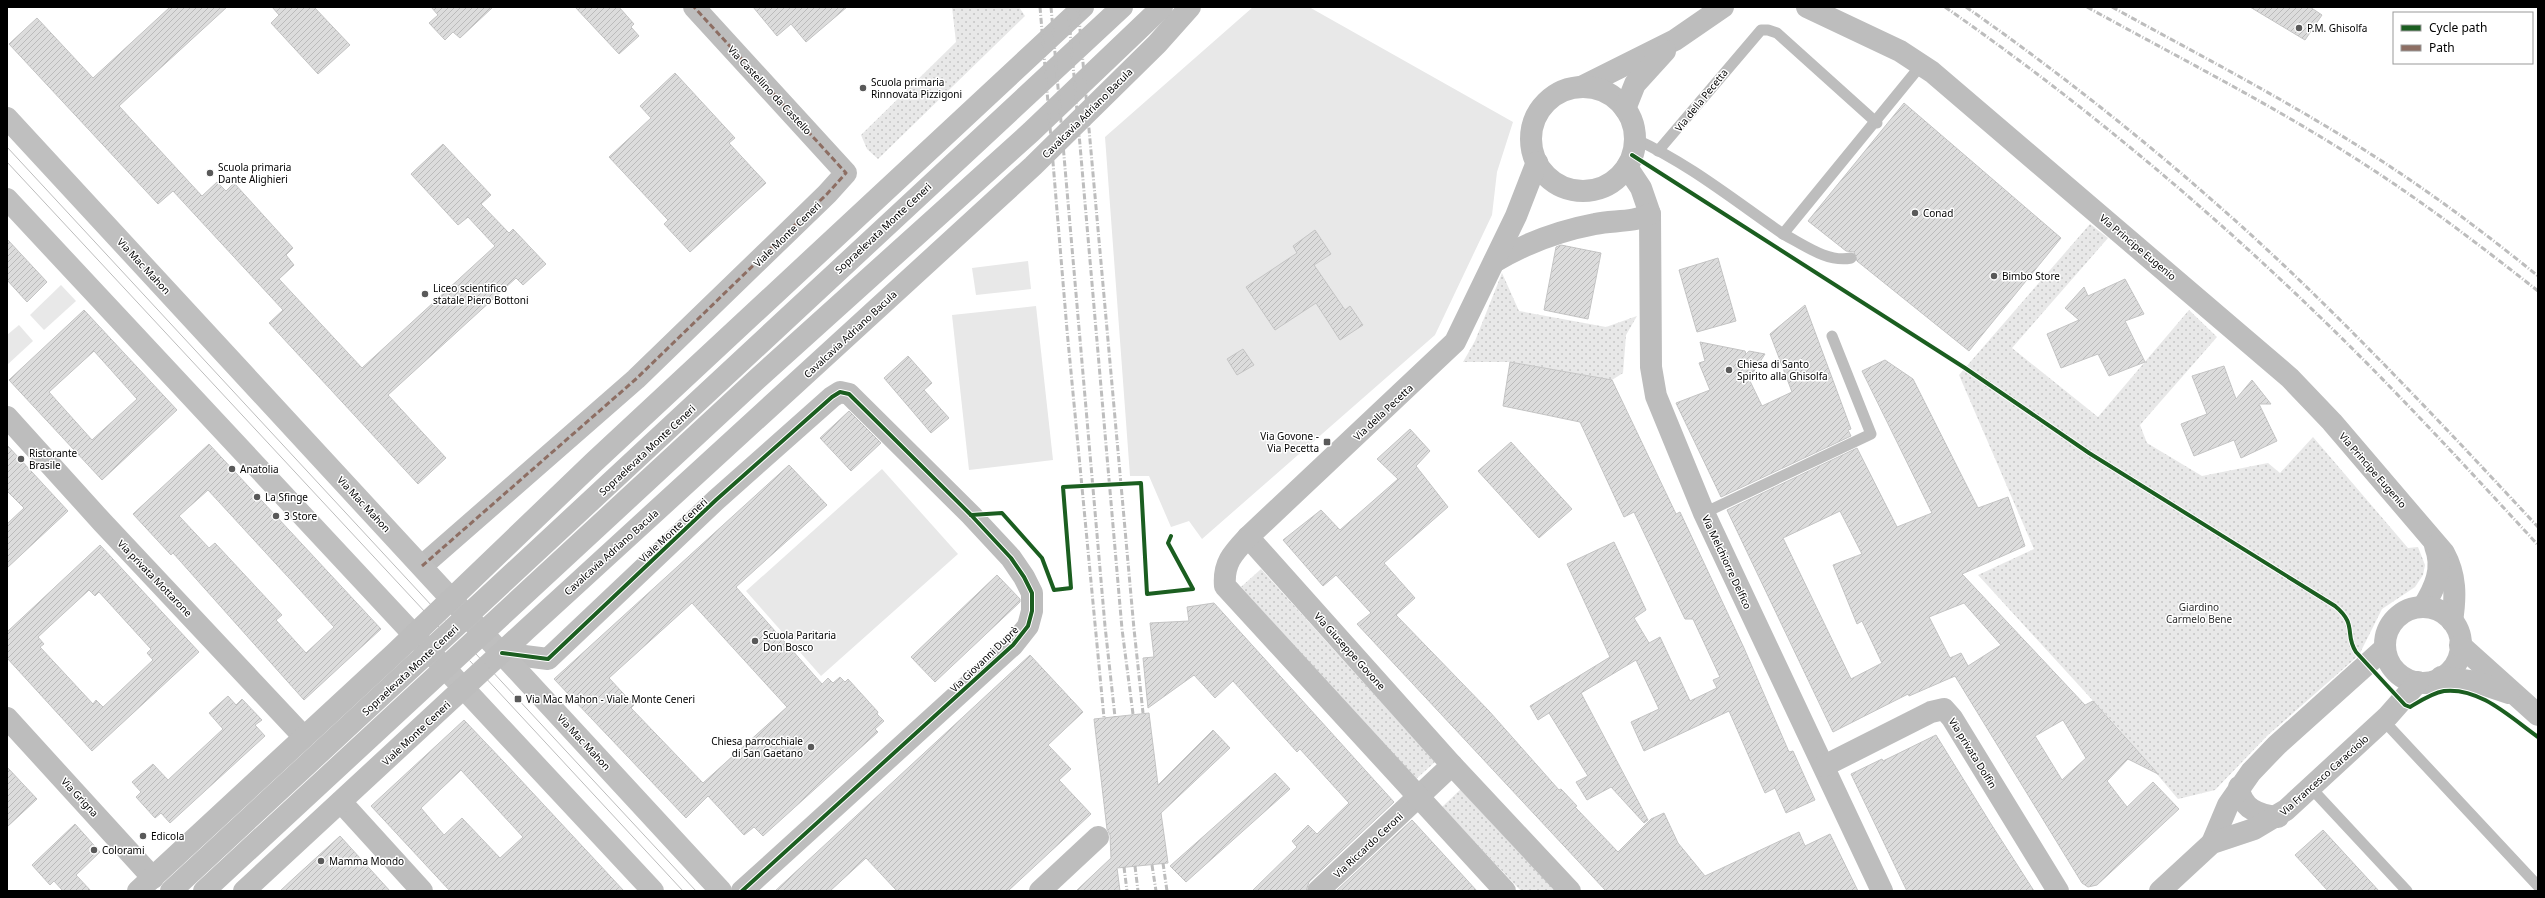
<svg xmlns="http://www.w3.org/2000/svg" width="2545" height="898" viewBox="0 0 2545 898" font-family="'Noto Sans',sans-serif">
  <defs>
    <pattern id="park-dots" width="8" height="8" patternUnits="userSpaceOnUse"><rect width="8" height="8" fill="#e8e8e8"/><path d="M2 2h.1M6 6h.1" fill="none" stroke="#c5c5c5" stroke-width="1.8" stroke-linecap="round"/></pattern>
    <pattern id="building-hatch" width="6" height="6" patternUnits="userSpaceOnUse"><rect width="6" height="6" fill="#dcdcdc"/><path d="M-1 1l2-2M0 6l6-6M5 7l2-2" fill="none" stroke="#bbb"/></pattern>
  </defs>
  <rect width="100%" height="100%" fill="#fff"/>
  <g fill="#e8e8e8" fill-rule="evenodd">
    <path d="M1253 7H1309L1513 122 1497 172 1492 215 1435 335 1202 539 1189 521 1171 527 1149 476H1130L1105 137ZM1315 231 1331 254 1314 265 1345 310 1350 307 1363 324 1340 340 1316 303 1275 330 1306 265 1293 246Z"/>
    <polygon points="1028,261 1031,289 976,295 972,268"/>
    <polygon points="61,285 76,301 44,330 30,315"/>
    <polygon points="1036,306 1053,460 969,470 952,315"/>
    <polygon points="19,325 33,341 7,365 7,335"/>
    <polygon points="882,469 958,554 821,676 746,591"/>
  </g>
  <g fill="url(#park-dots)">
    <polygon points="952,7 1019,7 1025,16 878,159 867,149 861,135 956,42"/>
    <polygon points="2090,224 2108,238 2012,348 2098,417 2189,310 2217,337 2140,425 2147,443 2202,476 2268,463 2280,473 2313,437 2408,548 2418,547 2425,565 2423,575 2415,587 2382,609 2359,655 2268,735 2215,790 2178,799 2118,728 1978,575 2034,549 1959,375"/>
    <polygon points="1502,273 1519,311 1606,327 1637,316 1626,335 1623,373 1612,380 1510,362 1463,362 1475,341"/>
    <polygon points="1261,569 1435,762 1415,780 1241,587"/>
    <polygon points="1461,789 1558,891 1521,891 1442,807"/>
  </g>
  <g fill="url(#building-hatch)" stroke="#c4c4c4" fill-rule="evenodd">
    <polygon points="170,7 227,7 119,106 202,196 217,182 226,191 234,183 293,248 286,255 294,265 279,279 362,368 495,246 468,217 458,225 411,174 443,144 491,195 481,204 509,233 513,229 546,264 523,285 516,278 388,395 446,458 418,484 269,323 283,310 173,191 158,204 9,44 37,18 93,78"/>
    <polygon points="272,7 314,7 350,45 318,74 271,23 279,15"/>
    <polygon points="431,7 493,7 460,38 453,32 445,40 429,23 438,15"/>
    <polygon points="575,7 619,7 634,24 631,27 639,36 619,54"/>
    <polygon points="753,7 847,7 806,42 791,24 777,36"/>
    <polygon points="2250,7 2310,7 2322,15 2305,40"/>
    <polygon points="675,73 735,138 729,143 766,183 690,252 664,224 668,220 609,157 651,118 640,106"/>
    <polygon points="1904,103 2061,238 1969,351 1857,261 1854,252 1846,251 1808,221"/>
    <polygon points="1315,230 1331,254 1314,265 1345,310 1350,306 1363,325 1340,340 1316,303 1275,330 1246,287 1297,253 1293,246"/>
    <polygon points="7,239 47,282 27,302 7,280"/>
    <polygon points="1561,245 1601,253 1588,319 1544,310 1556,247"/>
    <polygon points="1718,258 1736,321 1697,332 1679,270"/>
    <polygon points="2125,279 2144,314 2125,321 2145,362 2109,376 2098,354 2061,368 2047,334 2079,320 2065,308 2084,287 2088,296"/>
    <polygon points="1805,305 1851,429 1848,430 1851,436 1721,497 1676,403 1710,390 1699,363 1705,361 1700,342 1745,351 1746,354 1749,351 1765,354 1749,379 1762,406 1792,392 1770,334"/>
    <path d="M84 310 177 410 102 480 9 380ZM94 351 137 399 92 440 49 392Z"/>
    <polygon points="1243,349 1254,365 1237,375 1227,359"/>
    <polygon points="908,356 932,383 924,390 949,418 931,433 884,378"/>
    <path d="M1885 360 1913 379 1978 508 2008 497 2025 546 1962 574 2085 705 2093 701 2158 774 2128 759 2107 781 2127 807 2153 782 2179 809 2097 885 2088 887 2082 883 1955 676 1909 696 1908 694 1833 732 1727 510 1857 448 1897 527 1932 513 1862 371ZM1840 511 1862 554 1833 565 1857 624 1862 621 1882 663 1851 679 1783 538ZM1964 603 2001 645 1968 666 1961 653 1950 658 1929 617ZM2063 720 2086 758 2062 780 2035 736Z"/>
    <polygon points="1510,362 1612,380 1676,514 1680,512 1744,648 1789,752 1793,751 1815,800 1786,813 1775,788 1765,793 1729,711 1644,751 1631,722 1659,709 1636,660 1581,693 1648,820 1644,823 1611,787 1587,800 1576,782 1588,776 1549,713 1538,720 1530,706 1610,657 1567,564 1614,542 1646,610 1634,618 1649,643 1660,637 1690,701 1717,688 1713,680 1720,677 1693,619 1685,619 1634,512 1624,517 1580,422 1503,406"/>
    <polygon points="2224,366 2236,399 2252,380 2271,404 2259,404 2277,441 2241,458 2234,440 2194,456 2181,424 2207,414 2192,376"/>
    <polygon points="849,411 881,443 851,471 820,438"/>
    <polygon points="1410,429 1430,451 1416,466 1448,507 1384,563 1415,598 1396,615 1489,711 1559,790 1561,789 1577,806 1575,807 1618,852 1651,819 1664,813 1678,843 1705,876 1799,832 1805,846 1830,834 1858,891 1606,891 1357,624 1371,613 1336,575 1323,586 1283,540 1321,510 1340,530 1398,479 1377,459"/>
    <polygon points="1511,442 1572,509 1539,538 1478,471"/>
    <path d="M209 444 381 629 304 700 173 553 171 555 133 514ZM208 490 334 627 306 653 276 620 282 615 215 543 209 548 179 516Z"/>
    <polygon points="7,445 68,511 7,568 7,524 24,508 7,491"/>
    <path d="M789 465 827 505 736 587 822 684 828 678 833 683 840 677 845 682 848 679 878 712 877 714 884 721 875 729 878 732 763 836 754 827 744 835 708 796 686 818 554 679ZM692 603 787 707 703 783 631 708 634 705 609 678Z"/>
    <path d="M100 545 199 652 92 751 7 658V632ZM89 590 95 596 99 592 151 649 147 653 153 660 103 707 96 700 93 704 40 647 44 644 38 637Z"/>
    <polygon points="997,575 1020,599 1020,602 935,682 911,657"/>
    <polygon points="1214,603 1394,802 1309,882 1306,891 1252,891 1297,847 1292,841 1308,825 1317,834 1349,803 1300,749 1297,752 1233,681 1215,698 1194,675 1148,708 1143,658 1154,657 1150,623 1189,621 1187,607"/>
    <polygon points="1030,655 1083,712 1048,745 1071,769 1059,780 1091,814 1008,891 897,891 866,858 830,891 775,891"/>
    <polygon points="228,696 236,705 242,699 262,720 255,725 265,736 170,823 161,813 155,818 136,797 141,792 132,782 153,764 168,780 223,729 209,713"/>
    <polygon points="1149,713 1158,785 1213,730 1230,748 1161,813 1168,863 1117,868 1120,891 1076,891 1111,858 1110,835 1107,829 1094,719"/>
    <path d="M464 720 503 761 624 891H450L371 806ZM461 770 523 837 500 858 462 818 444 835 421 808Z"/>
    <polygon points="1936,735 1991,824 2034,891 1907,891 1851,774 1882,759 1883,761"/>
    <polygon points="7,767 37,799 7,827"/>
    <polygon points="1275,773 1290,789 1186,882 1170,866"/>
    <polygon points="1412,820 1477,891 1336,891"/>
    <polygon points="75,824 100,852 76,875 91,891 63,891 54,881 50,885 32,865"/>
    <polygon points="2323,830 2379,891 2328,891 2295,855"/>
    <polygon points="340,836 390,891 280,891 295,877"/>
  </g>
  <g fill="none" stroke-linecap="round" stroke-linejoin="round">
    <g stroke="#bdbdbd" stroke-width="11">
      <path d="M1635 139C1688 163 1735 201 1783 234L1922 64"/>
      <polyline points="1658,151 1761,30 1768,30 1777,33 1877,123"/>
      <path d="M1783 234C1803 244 1827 263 1851 258"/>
      <polyline points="1704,513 1871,434 1832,336"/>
      <polyline points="2383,720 2538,886"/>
      <polyline points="2311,788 2407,891"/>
    </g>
    <g stroke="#bdbdbd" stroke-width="22">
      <path d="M1807 7 1900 51 1932 72 2290 378 2332 422 2444 553C2456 575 2456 596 2452 621"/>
      <polyline points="1581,87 1675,40 1723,7"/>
      <circle cx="1583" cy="139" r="52"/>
      <polyline points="1625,109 1635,84 1665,51"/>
      <polyline points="1627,167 1641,188 1650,214 1651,367 1656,396 1704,513 1882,891"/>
      <path d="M1494 262C1526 243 1558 231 1595 224 1613 220 1633 223 1650 214"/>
      <polyline points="7,417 103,523 304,737"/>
      <polyline points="1248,537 1452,765 1570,891"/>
      <polyline points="422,566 636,379 827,194 846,173 694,7"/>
      <path d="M2423 607C2435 588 2444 568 2435 546"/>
      <circle cx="2423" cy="645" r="38"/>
      <polyline points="2460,645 2538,715"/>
      <polyline points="502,653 548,659 716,500 832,397 840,392 849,394 971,515 1011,558 1024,577 1032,593 1032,611 1028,626 1013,645 742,891"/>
      <polyline points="2441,677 2476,682 2509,693"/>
      <polyline points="7,718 153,878"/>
      <polyline points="1824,766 1931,712 1944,709 1952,718 2058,891"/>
      <path d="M2239 787C2241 809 2259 815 2278 817"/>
      <polyline points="341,802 422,891"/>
      <polyline points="2212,843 2228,805 2251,772 2277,745 2385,648"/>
      <polyline points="1040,891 1098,837"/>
      <polyline points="1318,891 1452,765"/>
      <path d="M1505 891 1225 586C1223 563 1233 553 1248 537L1455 342 1516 216 1537 162"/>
      <polyline points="2160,891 2212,843 2254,829 2286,810 2388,716 2418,682"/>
    </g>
    <g stroke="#bfbfbf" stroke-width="22">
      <polyline points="7,118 721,891"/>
      <polyline points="7,199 653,891"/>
    </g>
    <g stroke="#bdbdbd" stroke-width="22">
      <polyline points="138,891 395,653 594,462 1083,7"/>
      <polyline points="244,891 526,630 1033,166 1157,44 1190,7"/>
    </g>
    <g stroke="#bdbdbd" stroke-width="22">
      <polyline points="171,891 1122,7"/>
      <polyline points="204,891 756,380 1031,132 1162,7"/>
    </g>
    <g stroke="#bdbdbd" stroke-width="1">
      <polyline points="7,147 445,620"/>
      <polyline points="7,162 439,627"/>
      <polyline points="476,654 696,891"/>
      <polyline points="470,661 683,891"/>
    </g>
    <g stroke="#bdbdbd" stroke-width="3" stroke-dasharray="6 2 1 2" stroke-linecap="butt">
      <polyline points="1040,7 1067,330 1104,718"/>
      <polyline points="1051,7 1105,626 1115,717"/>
      <polyline points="1068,7 1122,629 1133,714"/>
      <polyline points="1078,7 1134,629 1143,713"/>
      <path d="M1945 7C2077 99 2202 203 2318 315 2394 388 2466 467 2538 545"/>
      <path d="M1966 7C2094 97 2217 198 2328 308 2400 379 2469 453 2538 527"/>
      <path d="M2087 7C2181 59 2277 107 2367 166 2426 204 2482 247 2538 291"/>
      <path d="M2112 7C2201 56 2292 103 2377 158 2433 194 2486 234 2538 276"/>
      <polyline points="1163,863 1167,891"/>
      <polyline points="1152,865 1156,891"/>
      <polyline points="1135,866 1138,891"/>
      <polyline points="1124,867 1127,891"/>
    </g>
    <polyline stroke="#8d6e63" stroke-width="3" stroke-dasharray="6 3" stroke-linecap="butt" points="422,566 636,379 827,194 846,173 694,7"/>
    <g stroke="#fff" stroke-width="6">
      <g id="cycleway">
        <path d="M1632 155 1965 368 2089 453 2335 606C2358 625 2344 634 2356 652L2405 705 2410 707C2420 701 2432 693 2444 691 2480 687 2511 718 2538 737"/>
        <polyline points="971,515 1002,513 1042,558 1054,590 1071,588 1063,487 1141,483 1147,594 1193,589 1168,543 1171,536"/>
        <polyline points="502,653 548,659 716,500 832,397 840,392 849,394 971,515 1011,558 1024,577 1032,593 1032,611 1028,626 1013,645 742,891"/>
      </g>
    </g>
    <use href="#cycleway" stroke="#1b5e20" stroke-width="4"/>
  </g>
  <g fill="#595959" stroke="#fff" stroke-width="1.5">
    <circle cx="2299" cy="28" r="4"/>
    <circle cx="863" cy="88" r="4"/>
    <circle cx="210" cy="173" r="4"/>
    <circle cx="1915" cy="213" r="4"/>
    <circle cx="1994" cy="276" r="4"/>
    <circle cx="425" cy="294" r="4"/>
    <circle cx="1729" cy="370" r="4"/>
    <rect x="1323" y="438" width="8" height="8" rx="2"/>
    <circle cx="21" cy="459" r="4"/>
    <circle cx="232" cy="469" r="4"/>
    <circle cx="257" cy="497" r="4"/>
    <circle cx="276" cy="516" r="4"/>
    <circle cx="755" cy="641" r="4"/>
    <rect x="514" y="695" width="8" height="8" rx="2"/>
    <circle cx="811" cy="747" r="4"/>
    <circle cx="143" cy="836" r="4"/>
    <circle cx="94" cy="850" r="4"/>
    <circle cx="321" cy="861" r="4"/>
  </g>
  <g text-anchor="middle" stroke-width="3" stroke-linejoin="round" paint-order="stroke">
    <g font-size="10" fill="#000" stroke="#fff" text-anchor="start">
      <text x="2307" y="32">P.M. Ghisolfa</text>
      <text x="871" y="86">Scuola primaria<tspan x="871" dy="12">Rinnovata Pizzigoni</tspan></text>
      <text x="218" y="171">Scuola primaria<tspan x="218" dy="12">Dante Alighieri</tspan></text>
      <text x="1923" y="217">Conad</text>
      <text x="2002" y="280">Bimbo Store</text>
      <text x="433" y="292">Liceo scientifico<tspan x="433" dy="12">statale Piero Bottoni</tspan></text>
      <text x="1737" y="368">Chiesa di Santo<tspan x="1737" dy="12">Spirito alla Ghisolfa</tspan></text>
      <text x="1319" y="440" text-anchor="end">Via Govone -<tspan x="1319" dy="12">Via Pecetta</tspan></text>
      <text x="29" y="457">Ristorante<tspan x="29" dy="12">Brasile</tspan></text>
      <text x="240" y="473">Anatolia</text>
      <text x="265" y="501">La Sfinge</text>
      <text x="284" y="520">3 Store</text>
      <text x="763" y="639">Scuola Paritaria<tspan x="763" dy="12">Don Bosco</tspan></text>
      <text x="526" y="703">Via Mac Mahon - Viale Monte Ceneri</text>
      <text x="803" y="745" text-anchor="end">Chiesa parrocchiale<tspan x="803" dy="12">di San Gaetano</tspan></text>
      <text x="151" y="840">Edicola</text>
      <text x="102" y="854">Colorami</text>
      <text x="329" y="865">Mamma Mondo</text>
    </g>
    <g font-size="10" fill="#000" stroke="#fff">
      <text transform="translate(770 90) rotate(47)" y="4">Via Castellino da Castello</text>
      <text transform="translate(1701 100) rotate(-51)" y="4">Via della Pecetta</text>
      <text transform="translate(1087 113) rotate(-45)" y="4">Cavalcavia Adriano Bacula</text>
      <text transform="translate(883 228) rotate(-43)" y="4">Sopraelevata Monte Ceneri</text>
      <text transform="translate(787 234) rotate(-44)" y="4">Viale Monte Ceneri</text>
      <text transform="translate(2138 247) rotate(40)" y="4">Via Principe Eugenio</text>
      <text transform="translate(144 266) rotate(47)" y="4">Via Mac Mahon</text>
      <text transform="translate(850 334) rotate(-43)" y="4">Cavalcavia Adriano Bacula</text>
      <text transform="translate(1383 412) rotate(-43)" y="4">Via della Pecetta</text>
      <text transform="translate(647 450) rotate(-43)" y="4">Sopraelevata Monte Ceneri</text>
      <text transform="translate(2373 470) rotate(49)" y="4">Via Principe Eugenio</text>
      <text transform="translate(364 504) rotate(47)" y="4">Via Mac Mahon</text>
      <text transform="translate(673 530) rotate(-43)" y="4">Viale Monte Ceneri</text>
      <text transform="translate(611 552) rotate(-42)" y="4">Cavalcavia Adriano Bacula</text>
      <text transform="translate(1727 562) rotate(65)" y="4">Via Melchiorre Delfico</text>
      <text transform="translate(155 578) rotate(46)" y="4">Via privata Mottarone</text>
      <text transform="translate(1350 651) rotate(48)" y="4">Via Giuseppe Govone</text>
      <text transform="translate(984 659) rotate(-44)" y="4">Via Giovanni Duprè</text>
      <text transform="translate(410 670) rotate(-43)" y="4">Sopraelevata Monte Ceneri</text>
      <text transform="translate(416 733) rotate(-43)" y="4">Viale Monte Ceneri</text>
      <text transform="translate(584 742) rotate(47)" y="4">Via Mac Mahon</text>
      <text transform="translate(1973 753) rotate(58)" y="4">Via privata Dolfin</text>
      <text transform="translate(2324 775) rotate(-42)" y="4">Via Francesco Caracciolo</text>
      <text transform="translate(80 797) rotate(47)" y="4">Via Grigna</text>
      <text transform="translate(1368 845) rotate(-43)" y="4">Via Riccardo Ceroni</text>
    </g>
    <g font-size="10" fill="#2d2d2d" stroke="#fff">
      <text x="2199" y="611">Giardino<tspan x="2199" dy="12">Carmelo Bene</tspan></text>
    </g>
  </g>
  <rect width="2545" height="898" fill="none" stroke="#000000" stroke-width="16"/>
  <rect x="2393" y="12" width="140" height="52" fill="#ffffff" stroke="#999999"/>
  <rect x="2401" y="25" width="20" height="6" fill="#1b5e20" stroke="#999999"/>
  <text x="2429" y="32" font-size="12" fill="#000000">Cycle path</text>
  <rect x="2401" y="45" width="20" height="6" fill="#8d6e63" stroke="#999999"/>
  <text x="2429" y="52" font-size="12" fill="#000000">Path</text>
</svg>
